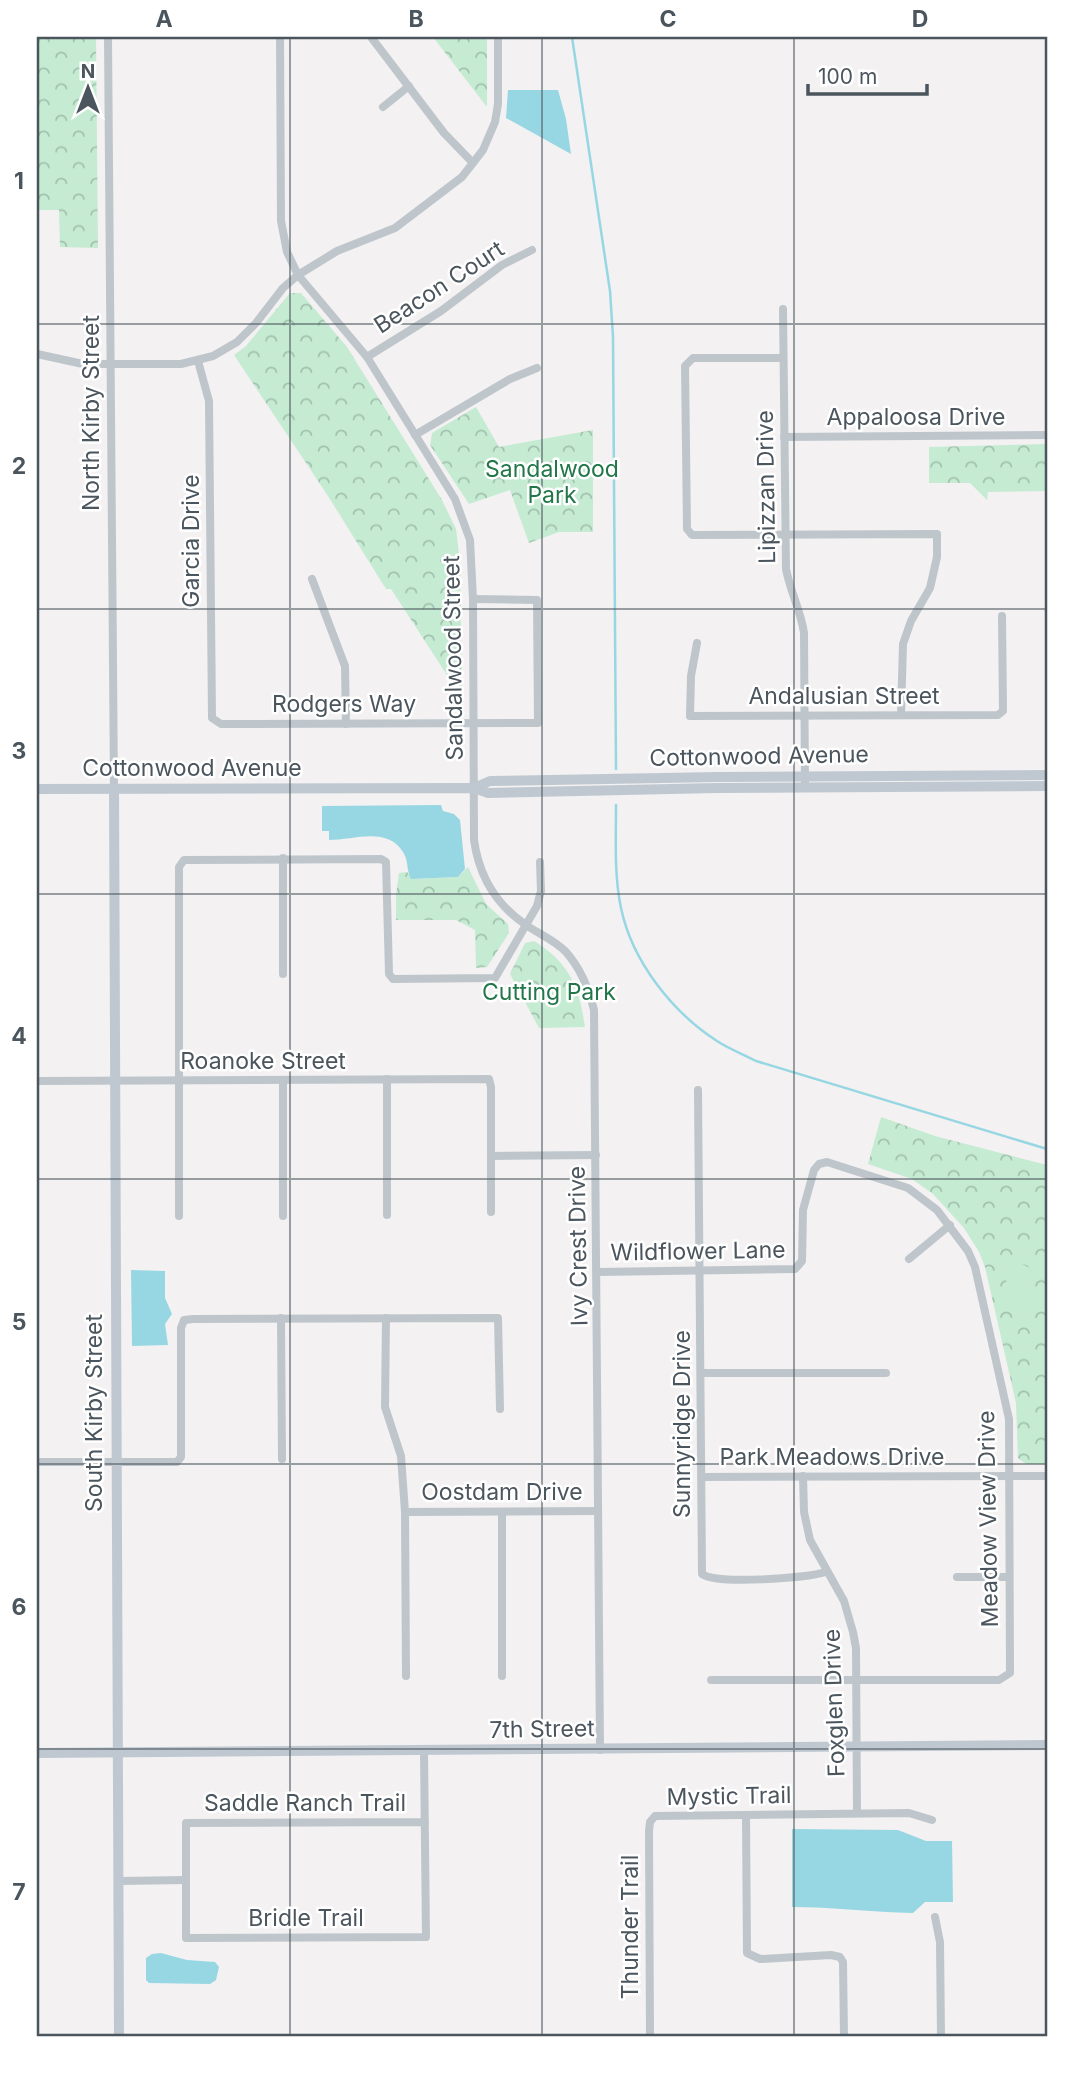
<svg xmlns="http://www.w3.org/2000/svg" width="1084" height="2073" viewBox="0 0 1084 2073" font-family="Inter,sans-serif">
  <defs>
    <pattern id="forest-crowns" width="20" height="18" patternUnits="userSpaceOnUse" patternTransform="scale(1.75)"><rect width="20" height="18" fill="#c5ebd2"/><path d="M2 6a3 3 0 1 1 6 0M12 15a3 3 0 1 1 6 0" fill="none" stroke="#a2c1ae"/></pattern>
  </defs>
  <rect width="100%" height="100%" fill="#f3f1f1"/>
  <g fill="url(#forest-crowns)">
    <polygon points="37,37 96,37 98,248 60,247 59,210 37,210"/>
    <polygon points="433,37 487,37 487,107"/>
    <polygon points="290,293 301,293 347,347 442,500 456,529 460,563 462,698 391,589 386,589 328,496 234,355 246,346"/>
    <polygon points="476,407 499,447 593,430 593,532 559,532 529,543 510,490 469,504 430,445 432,433"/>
    <polygon points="1047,444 1047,491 988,492 987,500 970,483 929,483 929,447"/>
    <polygon points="468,867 486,904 508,924 509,933 487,967 476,968 475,930 456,920 396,920 396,895 399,873 407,872 412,879 458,877"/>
    <path d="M534 941C570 963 579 988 585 1027L539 1028 510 974 525 943Z"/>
    <polygon points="881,1117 935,1136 1047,1165 1047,1464 1026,1464 1018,1458 1016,1403 985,1267 979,1252 964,1228 933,1194 912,1179 868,1164"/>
  </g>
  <polygon fill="#c5ebd2" points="1018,1262 1030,1268 1035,1296 1030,1304 1022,1307 1010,1300 1005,1274 1007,1268"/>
  <g fill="#97d7e3">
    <polygon points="508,90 558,90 566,119 571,154 506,118"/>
    <path d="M441 805 443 811 454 814 460 820 465 869 458 877 411 879C406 870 409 861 403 852 387 826 354 840 329 840V831H322V806Z"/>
    <polygon points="131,1270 165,1271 165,1298 172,1314 165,1324 168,1345 132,1346"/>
    <path d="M792 1829 898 1830 926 1841H952L953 1902H925L913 1913C872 1912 832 1907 792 1907Z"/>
    <polygon points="161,1953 187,1960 215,1962 219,1967 216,1980 210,1984 149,1983 146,1980 146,1958 152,1954"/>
  </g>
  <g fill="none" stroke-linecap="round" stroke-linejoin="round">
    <g stroke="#97d7e3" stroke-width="2.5">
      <polyline points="572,37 610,291 613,337 616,769"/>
      <path d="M616 805C616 839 614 875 621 908 632 961 672 1012 717 1041 729 1049 743 1054 756 1061L1047 1149"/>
    </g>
    <g stroke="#bec6cc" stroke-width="8">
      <polyline points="108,37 114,789"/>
      <path d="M280 37 281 221 287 252 298 275 367 357 455 499 470 540 473 599 474 840C479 876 495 904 526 925 539 934 555 940 566 952 581 969 589 989 594 1010L600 1750"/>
      <polyline points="371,37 444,133 473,163"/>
      <polyline points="383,107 409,86"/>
      <path d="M783 309 786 569C790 591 801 611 804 633L805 788"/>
      <polyline points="37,354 83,364 181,364 213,356 237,342 256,323 283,288 298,275 337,251 395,228 462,177 483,150 495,122 498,104 498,37"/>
      <polyline points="367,357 441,311 502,265 532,250"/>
      <polyline points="783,358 693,358 685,366 687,529 692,535 937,534 937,557 930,588 911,621 903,644 901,715"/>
      <polyline points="198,361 209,401 212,718 221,724 538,723 537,600 473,599"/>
      <polyline points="415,435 510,379 537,368"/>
      <polyline points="784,437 1047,435"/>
      <polyline points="312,579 345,666 346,724"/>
      <polyline points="697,643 691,676 690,716 998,715 1003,711 1002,616"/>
      <polyline points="283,858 283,974"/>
      <polyline points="283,1080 283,1216"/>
      <polyline points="37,1081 489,1079 491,1087 491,1212"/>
      <path d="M698 1090 702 1574C717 1585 806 1578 826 1572"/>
      <polyline points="491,1156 596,1155"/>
      <polyline points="387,1215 387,1079"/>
      <polyline points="179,1216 179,867 184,860 381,859 386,862 389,974 393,979 495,978 537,906 541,891 540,862"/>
      <polyline points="909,1259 950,1225"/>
      <polyline points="598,1272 795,1269 802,1261 803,1210 814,1170 819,1164 827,1162 908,1188 937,1210 968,1251 975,1267 1009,1419 1010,1673 999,1680 711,1680"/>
      <polyline points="281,1318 282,1459"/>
      <polyline points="386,1318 385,1407 401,1456 405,1512 406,1676"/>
      <polyline points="701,1373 886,1373"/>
      <polyline points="37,1462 177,1462 181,1457 181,1328 184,1320 193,1319 498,1318 500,1409"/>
      <polyline points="803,1476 804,1512 810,1540 844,1601 853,1632 856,1648 857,1813"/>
      <polyline points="702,1477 1047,1476"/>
      <polyline points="405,1512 598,1511"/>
      <polyline points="502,1512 502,1676"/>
      <polyline points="957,1577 1009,1577"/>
      <polyline points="424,1751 426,1937 186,1938 186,1823 425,1822"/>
      <polyline points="746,1815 747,1953 760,1959 831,1955 840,1957 843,1962 844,2036"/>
      <polyline points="119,1881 186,1880"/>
      <polyline points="935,1917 940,1942 941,2036"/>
      <polyline points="650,2036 649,1831 650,1822 655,1816 909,1813 932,1820"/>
    </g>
    <g stroke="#bfc8d0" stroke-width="10">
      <polyline points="474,788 490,781 718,777 1047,775"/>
      <polyline points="37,789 474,788 488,793 717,788 1047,786"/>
      <polyline points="114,789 119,2036"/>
      <polyline points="37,1753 1047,1745"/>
    </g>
  </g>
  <path fill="none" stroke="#4b555d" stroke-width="2" stroke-opacity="0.55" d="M290 37V2036M542 37V2036M794 37V2036M37 324H1047M37 609H1047M37 894H1047M37 1179H1047M37 1464H1047M37 1749H1047"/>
  <g text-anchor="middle" stroke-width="5" stroke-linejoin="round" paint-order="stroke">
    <g font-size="23" fill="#4b555d" stroke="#fff">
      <text transform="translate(439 287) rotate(-33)" y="8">Beacon Court</text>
      <text transform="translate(91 413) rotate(-90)" y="8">North Kirby Street</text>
      <text x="916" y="425">Appaloosa Drive</text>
      <text transform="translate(766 487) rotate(-91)" y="8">Lipizzan Drive</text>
      <text transform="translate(191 541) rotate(-90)" y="8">Garcia Drive</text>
      <text transform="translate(453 658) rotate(-91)" y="8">Sandalwood Street</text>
      <text x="844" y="704">Andalusian Street</text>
      <text x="344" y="712">Rodgers Way</text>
      <text transform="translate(759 756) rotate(-1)" y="8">Cottonwood Avenue</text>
      <text x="192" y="776">Cottonwood Avenue</text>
      <text x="263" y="1069">Roanoke Street</text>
      <text transform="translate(578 1246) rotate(-91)" y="8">Ivy Crest Drive</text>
      <text transform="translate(698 1251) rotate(-1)" y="8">Wildflower Lane</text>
      <text transform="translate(94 1413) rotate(-90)" y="8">South Kirby Street</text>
      <text transform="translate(682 1424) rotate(-90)" y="8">Sunnyridge Drive</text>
      <text x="832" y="1465">Park Meadows Drive</text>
      <text x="502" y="1500">Oostdam Drive</text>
      <text transform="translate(988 1519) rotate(-91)" y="8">Meadow View Drive</text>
      <text transform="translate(834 1703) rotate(-92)" y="8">Foxglen Drive</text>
      <text transform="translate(542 1729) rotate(-1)" y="8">7th Street</text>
      <text transform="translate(729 1796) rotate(-1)" y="8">Mystic Trail</text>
      <text x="305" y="1811">Saddle Ranch Trail</text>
      <text x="306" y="1926">Bridle Trail</text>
      <text transform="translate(630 1927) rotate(-90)" y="8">Thunder Trail</text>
    </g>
    <g font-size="23" fill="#227749" stroke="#fff">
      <text x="552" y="477">Sandalwood<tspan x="552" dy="26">Park</tspan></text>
      <text x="549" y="1000">Cutting Park</text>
    </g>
  </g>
  <rect width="1084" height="2073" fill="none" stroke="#ffffff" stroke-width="77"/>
  <g transform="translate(88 88)" stroke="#ffffff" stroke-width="5" paint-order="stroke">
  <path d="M0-5L12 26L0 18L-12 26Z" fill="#4b555d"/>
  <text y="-10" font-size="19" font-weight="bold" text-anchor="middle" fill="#4b555d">N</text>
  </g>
  <path d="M808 84v10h119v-10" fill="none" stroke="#4b555d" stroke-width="3.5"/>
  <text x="818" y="84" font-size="21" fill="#4b555d" stroke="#ffffff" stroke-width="5" paint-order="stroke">100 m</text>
  <rect x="38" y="38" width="1008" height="1997" fill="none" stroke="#4b555d" stroke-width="2.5"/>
  <g font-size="23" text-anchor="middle" font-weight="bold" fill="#4b555d">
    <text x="164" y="27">A</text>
    <text x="416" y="27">B</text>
    <text x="668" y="27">C</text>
    <text x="920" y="27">D</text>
    <text x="19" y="189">1</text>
    <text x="19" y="474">2</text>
    <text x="19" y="759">3</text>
    <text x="19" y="1044">4</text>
    <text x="19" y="1330">5</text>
    <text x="19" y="1615">6</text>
    <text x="19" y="1900">7</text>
  </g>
</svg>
